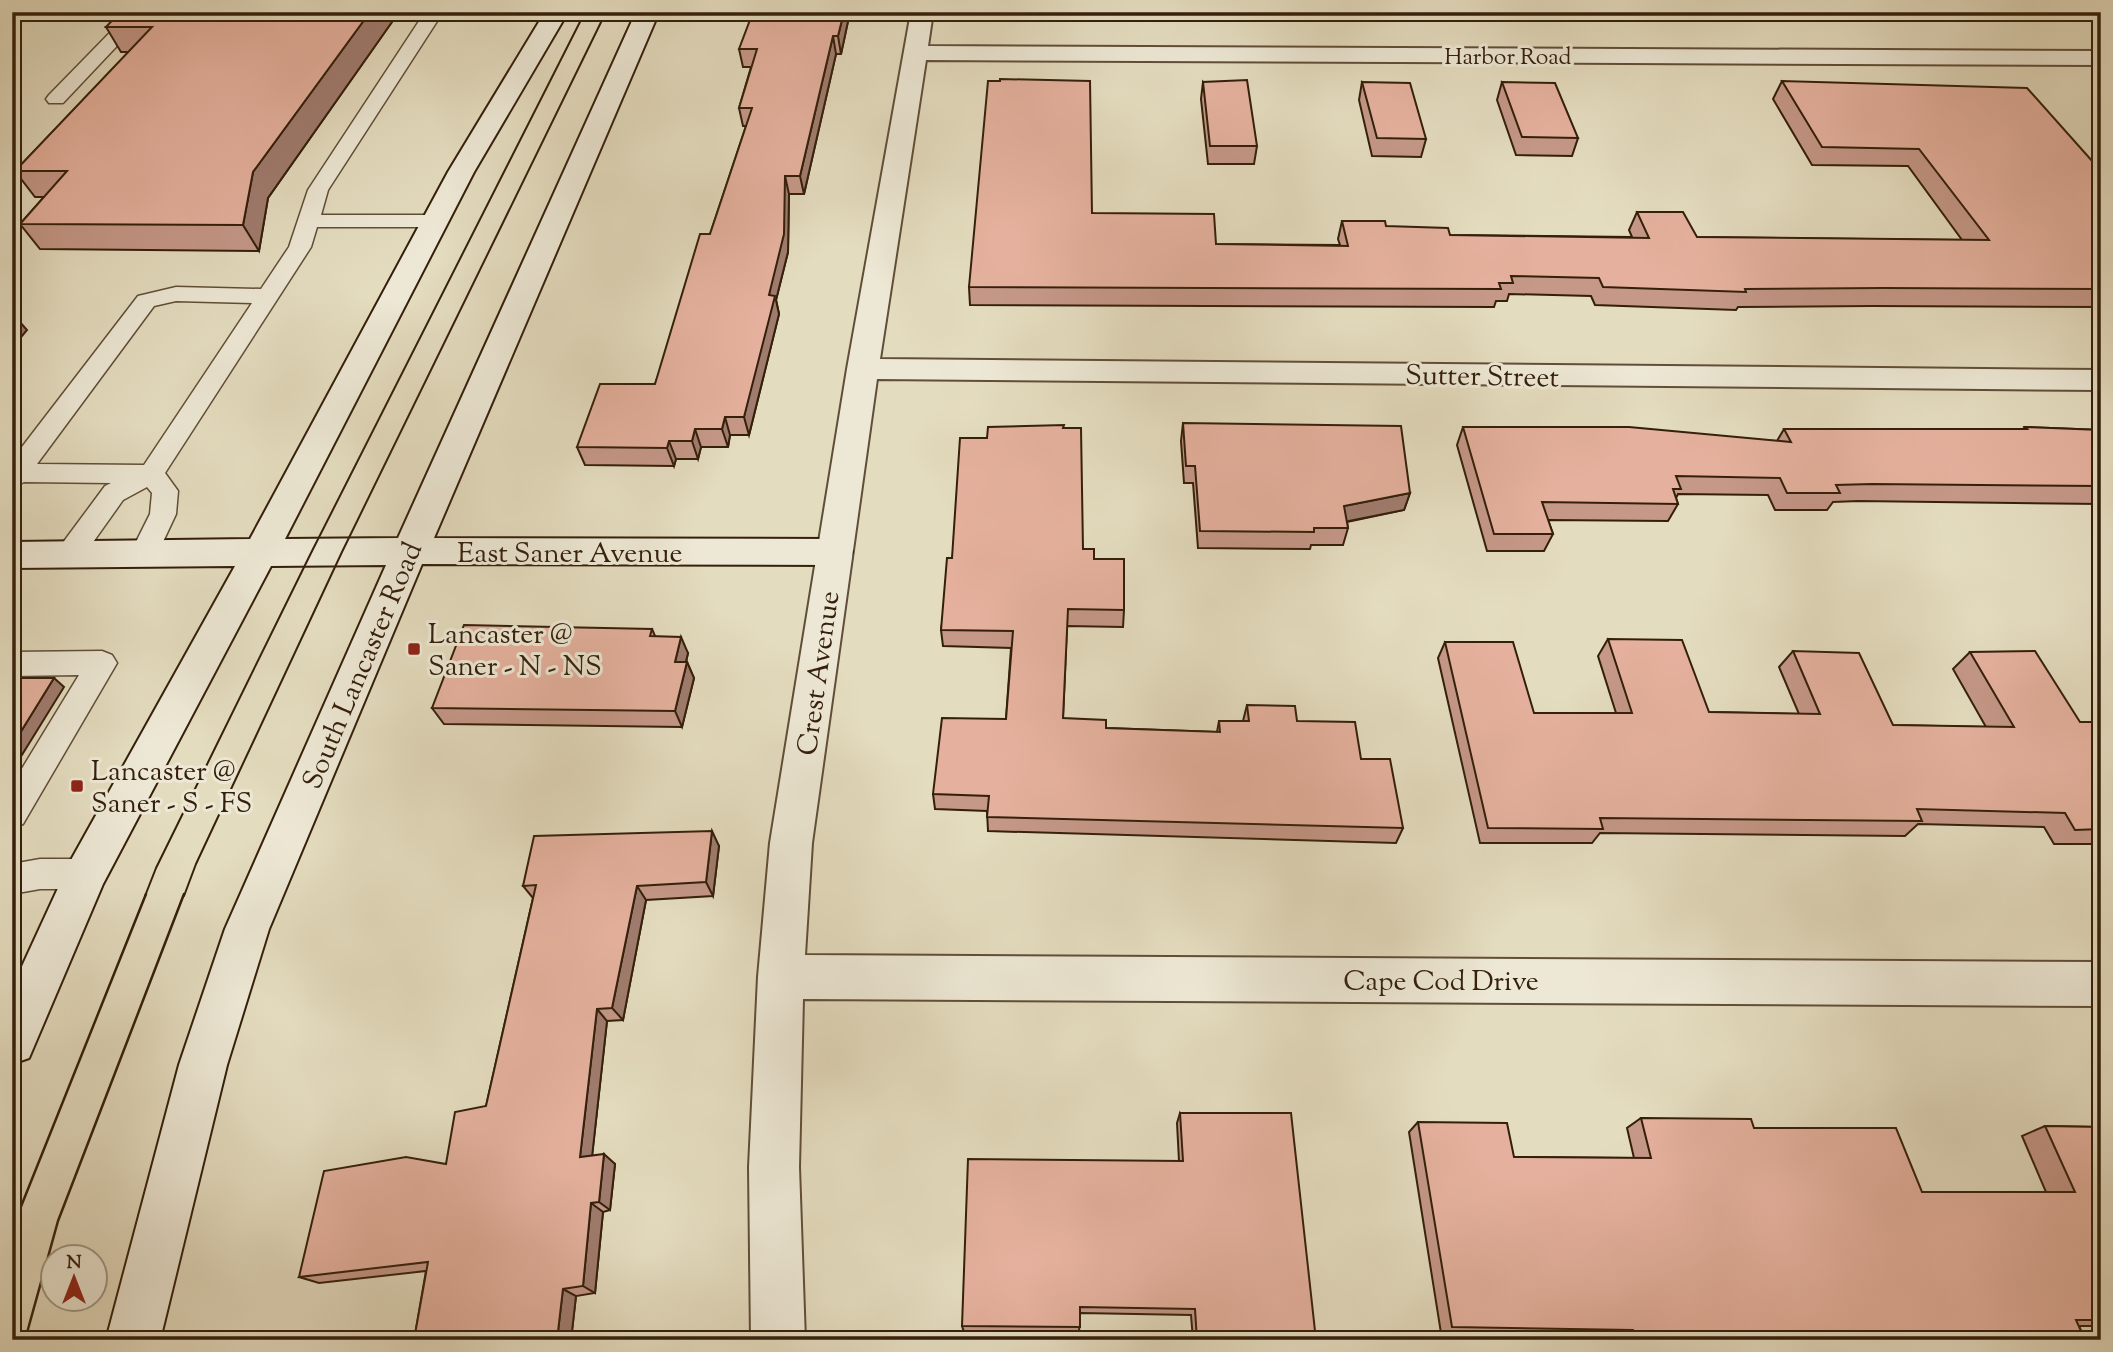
<svg xmlns="http://www.w3.org/2000/svg" width="2113" height="1352" viewBox="0 0 2113 1352" font-family="'Sorts Mill Goudy',serif">
  <rect width="100%" height="100%" fill="#e4dcbf"/>
  <filter id="stains"><feTurbulence type="fractalNoise" baseFrequency=".00286" numOctaves="4"/><feColorMatrix values="0 0 0 0 .2 0 0 0 0 .09 0 0 0 0 .02 0 0 0 .5 -.17"/></filter>
  <radialGradient id="worn" r=".72"><stop offset=".6" stop-color="#630" stop-opacity="0"/><stop offset="1" stop-color="#630" stop-opacity=".3"/></radialGradient>
  <g fill="none" stroke-linecap="round" stroke-linejoin="round">
    <g stroke="#604e38" stroke-width="3">
      <g id="lane">
        <polygon points="130,12 149,12 63,103 49,103 46,99 49,95"/>
        <path d="M425 12H443L328 190 321 215H436L444 216 447 221 444 226 436 227H317L311 247 165 473 178 491 176 514 154 561 144 564 134 561 130 554 150 514 152 493 147 487 123 500 79 562 69 565 59 562 55 555 59 548 105 486 111 483 24 482 12 488V460L138 296 176 287 261 289 289 247 308 190ZM176 301 252 303 144 465 37 464 154 306Z"/>
        <polygon points="102,651 112,655 117,663 23,824 12,828 12,785 79,675 12,676 12,652"/>
        <polygon points="40,859 86,859 98,863 103,874 98,885 86,889 40,889 12,894 12,864"/>
      </g>
    </g>
    <g stroke="#604e38" stroke-width="4">
      <polygon id="street" points="911,12 933,12 928,46 2101,51 2101,65 926,60 880,359 2101,370 2101,390 877,379 812,843 805,955 2101,962 2101,1006 803,999 799,1167 805,1340 751,1340 749,1167 758,977 770,843 847,369"/>
    </g>
    <g stroke="#341f0b" stroke-width="4">
      <polygon id="secondary" points="545,12 568,12 474,172 285,539 398,538 636,12 659,12 434,538 834,539 847,543 852,552 847,561 834,565 422,564 269,929 227,1065 160,1340 106,1340 179,1065 225,929 386,565 271,566 103,884 29,1058 12,1064 12,988 71,860 235,566 12,568 12,542 250,539 448,172"/>
    </g>
    <use href="#lane" fill="#ede8d5" fill-rule="evenodd"/>
    <use href="#street" fill="#ede8d5" fill-rule="evenodd"/>
    <use href="#secondary" fill="#ede8d5" fill-rule="evenodd"/>
    <g stroke="#341f0b" stroke-width="2">
      <polyline points="145,896 156,868 311,553 585,12"/>
      <polyline points="184,896 196,864 342,552 606,12"/>
    </g>
    <g stroke="#341f0b" stroke-width="2.5">
      <polyline points="12,1229 146,894"/>
      <polyline points="25,1340 58,1221 184,894"/>
    </g>
  </g>
  <g fill="#c59888" stroke="#341f0b" stroke-width="2">
    <polygon points="399,12 268,198 259,251 40,249 20,224 44,197 35,197 15,171 129,52 121,52 106,27"/>
    <polygon points="850,12 841,54 836,54 804,194 789,194 788,252 776,300 779,314 749,435 730,435 728,447 701,447 698,459 676,459 674,466 585,465 577,447 655,384 710,234 746,126 743,126 739,108 751,67 743,67 739,49"/>
    <rect x="1019" y="12" width="54" height="4"/>
    <polygon points="1667,12 1792,12 1789,20"/>
    <polygon points="1782,81 2101,171 2101,307 1871,306 1738,307 1736,310 1595,305 1591,296 1509,294 1507,301 1496,301 1494,307 970,305 969,287 1092,213 1216,244 1340,245 1338,239 1342,221 1450,235 1632,237 1629,230 1637,212 1697,237 1962,240 1908,166 1812,165 1773,99"/>
    <polygon points="1203,82 1257,146 1254,164 1208,164 1201,99"/>
    <polygon points="1362,82 1426,139 1421,157 1372,156 1359,100"/>
    <polygon points="1502,82 1578,138 1572,156 1516,155 1497,100"/>
    <polygon points="1183,423 1410,493 1404,510 1347,522 1348,528 1343,545 1311,545 1310,549 1198,548 1193,483 1184,483 1181,441"/>
    <polygon points="1463,427 1777,441 1784,429 2023,429 2025,427 2101,430 2101,504 1858,501 1833,502 1827,510 1775,510 1768,495 1678,494 1676,498 1678,504 1668,521 1548,520 1553,534 1544,551 1487,551 1457,445"/>
    <polygon points="1064,428 1083,549 1094,559 1124,610 1123,627 1067,626 1063,718 1106,728 1217,732 1219,721 1243,721 1247,705 1297,721 1361,759 1403,828 1396,843 988,831 987,811 935,809 933,794 1006,719 1011,648 943,646 941,630 952,558 987,438"/>
    <polygon points="652,629 655,636 688,653 686,662 687,662 694,678 682,727 444,724 432,708"/>
    <polygon points="1608,639 1709,712 1799,714 1779,667 1793,651 1893,725 1986,727 1953,669 1970,652 2080,722 2101,722 2101,844 2054,844 2044,827 1918,824 1905,836 1600,833 1592,843 1480,843 1438,658 1445,642 1534,713 1616,713 1598,656"/>
    <polygon points="719,846 713,896 646,900 623,1020 607,1021 592,1156 615,1164 610,1210 603,1212 595,1293 576,1296 571,1340 414,1340 426,1271 319,1283 299,1277 446,1164 486,1106 533,898 523,886"/>
    <polygon points="1180,1113 1316,1340 1193,1340 1191,1315 1080,1313 1079,1333 964,1332 962,1326 1179,1161 1177,1123"/>
    <polygon points="1641,1118 1754,1128 1922,1192 2046,1192 2022,1136 2045,1126 2101,1127 2101,1326 2079,1326 2085,1340 1619,1340 1618,1335 1441,1333 1409,1132 1418,1122 1514,1157 1634,1158 1627,1128"/>
  </g>
  <g fill="#a07c6f" stroke="#341f0b" stroke-width="2">
    <polygon points="370,12 399,12 268,198 259,251 243,225 253,172"/>
    <polygon points="844,12 850,12 841,54 838,36"/>
    <polygon points="833,36 836,54 804,194 800,176"/>
    <polygon points="785,176 789,194 788,252 776,300 779,314 749,435 744,417 769,295"/>
    <polygon points="12,313 27,330 12,348"/>
    <polygon points="725,417 730,435 728,447 722,429"/>
    <polygon points="695,429 701,447 698,459 692,441"/>
    <polygon points="669,441 676,459 674,466 667,448"/>
    <polygon points="1410,493 1404,510 1339,523 1344,506"/>
    <polygon points="681,637 688,653 682,678 675,662"/>
    <polygon points="687,662 694,678 682,727 675,711"/>
    <polygon points="54,678 64,687 12,771 12,746"/>
    <polygon points="712,831 719,846 713,896 706,882"/>
    <polygon points="637,886 646,900 623,1020 612,1008"/>
    <polygon points="597,1009 607,1021 591,1166 580,1157"/>
    <polygon points="604,1154 615,1164 610,1210 599,1202"/>
    <polygon points="591,1203 603,1212 595,1293 583,1286"/>
    <polygon points="563,1289 576,1296 571,1340 557,1340"/>
  </g>
  <g fill="#e5b19e" stroke="#341f0b" stroke-width="2">
    <polygon points="120,12 370,12 253,172 243,225 20,224 67,171 15,171 152,27 106,27"/>
    <polygon points="753,12 844,12 838,36 833,36 800,176 785,176 784,234 769,295 775,296 744,417 725,417 722,429 695,429 692,441 669,441 667,448 577,447 600,384 655,384 700,234 710,234 752,108 739,108 757,49 739,49"/>
    <polygon points="1000,79 1090,81 1092,213 1214,214 1216,244 1348,246 1342,221 1385,221 1386,226 1448,228 1450,235 1649,238 1637,212 1683,212 1697,237 1989,240 1919,149 1822,147 1782,81 2027,88 2101,171 2101,289 1883,288 1745,289 1746,292 1603,287 1599,278 1511,276 1513,283 1499,283 1501,289 969,287 988,81 1000,81"/>
    <polygon points="1247,80 1257,146 1210,146 1203,82"/>
    <polygon points="1362,82 1410,83 1426,139 1377,138"/>
    <polygon points="1502,82 1555,83 1578,138 1522,137"/>
    <polygon points="1183,423 1401,426 1410,493 1344,506 1348,528 1314,528 1314,532 1200,531 1195,466 1186,466"/>
    <polygon points="1064,425 1063,428 1081,428 1083,549 1094,549 1094,559 1124,559 1124,610 1068,609 1063,718 1106,720 1106,728 1220,732 1219,721 1249,721 1247,705 1295,706 1297,721 1355,722 1361,759 1390,759 1403,828 987,817 989,796 933,794 942,718 1006,719 1013,631 941,630 947,558 952,558 960,438 987,438 988,427"/>
    <polygon points="1463,427 1629,427 1791,442 1784,429 2027,429 2025,427 2101,430 2101,486 1872,484 1836,485 1840,493 1787,493 1780,478 1676,476 1681,489 1673,489 1678,504 1542,502 1553,534 1494,534"/>
    <polygon points="464,625 652,629 650,636 681,637 675,662 687,662 675,711 432,708"/>
    <polygon points="1608,639 1682,640 1709,712 1820,714 1793,651 1859,653 1893,725 2014,727 1970,652 2035,651 2080,722 2101,722 2101,829 2075,830 2065,813 1917,809 1922,821 1600,818 1603,829 1488,828 1445,642 1513,642 1534,713 1632,713"/>
    <polygon points="12,678 54,678 12,746"/>
    <polygon points="712,831 706,882 637,886 612,1008 597,1009 580,1157 604,1154 599,1202 591,1203 583,1286 563,1289 557,1340 414,1340 428,1262 299,1277 324,1171 406,1157 446,1164 455,1112 486,1106 536,885 523,886 534,836"/>
    <polygon points="1180,1113 1291,1113 1316,1340 1197,1340 1195,1309 1080,1307 1080,1327 962,1326 968,1159 1183,1161"/>
    <polygon points="1641,1118 1751,1119 1754,1128 1896,1128 1922,1192 2075,1192 2045,1126 2101,1127 2101,1320 2076,1320 2085,1340 1636,1340 1633,1330 1452,1327 1418,1122 1507,1123 1514,1157 1651,1158"/>
  </g>
  <g fill="#8f2418" stroke="#ede8d5" stroke-width="2.5">
    <rect x="407" y="642" width="14" height="14" rx="3.5"/>
    <rect x="70" y="779" width="14" height="14" rx="3.5"/>
  </g>
  <g text-anchor="middle" stroke-width="6" stroke-linejoin="round" paint-order="stroke">
    <g font-size="23" fill="#341f0b" stroke="#ede8d5">
      <text x="1508" y="64">Harbor Road</text>
    </g>
    <g font-size="28" fill="#341f0b" stroke="#ede8d5">
      <text transform="translate(1482 375) rotate(1)" y="10">Sutter Street</text>
      <text x="570" y="562">East Saner Avenue</text>
      <text transform="translate(361 665) rotate(-67)" y="10">South Lancaster Road</text>
      <text transform="translate(817 673) rotate(-82)" y="10">Crest Avenue</text>
      <text x="1441" y="990">Cape Cod Drive</text>
    </g>
    <g font-size="28" fill="#341f0b" stroke="#ede8d5" text-anchor="start">
      <text x="428" y="643">Lancaster @<tspan x="428" dy="32">Saner - N - NS</tspan></text>
      <text x="91" y="780">Lancaster @<tspan x="91" dy="32">Saner - S - FS</tspan></text>
    </g>
  </g>
  <rect width="2113" height="1352" fill="none" stroke="#e4dcbf" stroke-width="42"/>
  <rect x="14" y="14" width="2085" height="1324" fill="none" stroke="#341f0b" stroke-width="3.5"/>
  <rect x="21" y="21" width="2071" height="1310" fill="none" stroke="#341f0b" stroke-width="2"/>
  <g transform="translate(74 1278)"><circle r="33" fill="#ede8d5" stroke="#a39884" stroke-width="2"/>
  <path d="M0-5L12 26L0 18L-12 26Z" fill="#8f2418"/>
  <text y="-10" font-size="19" font-weight="bold" text-anchor="middle" fill="#341f0b">N</text>
  </g>
  <rect width="100%" height="100%" filter="url(#stains)"/>
  <rect width="100%" height="100%" fill="url(#worn)"/>
</svg>
